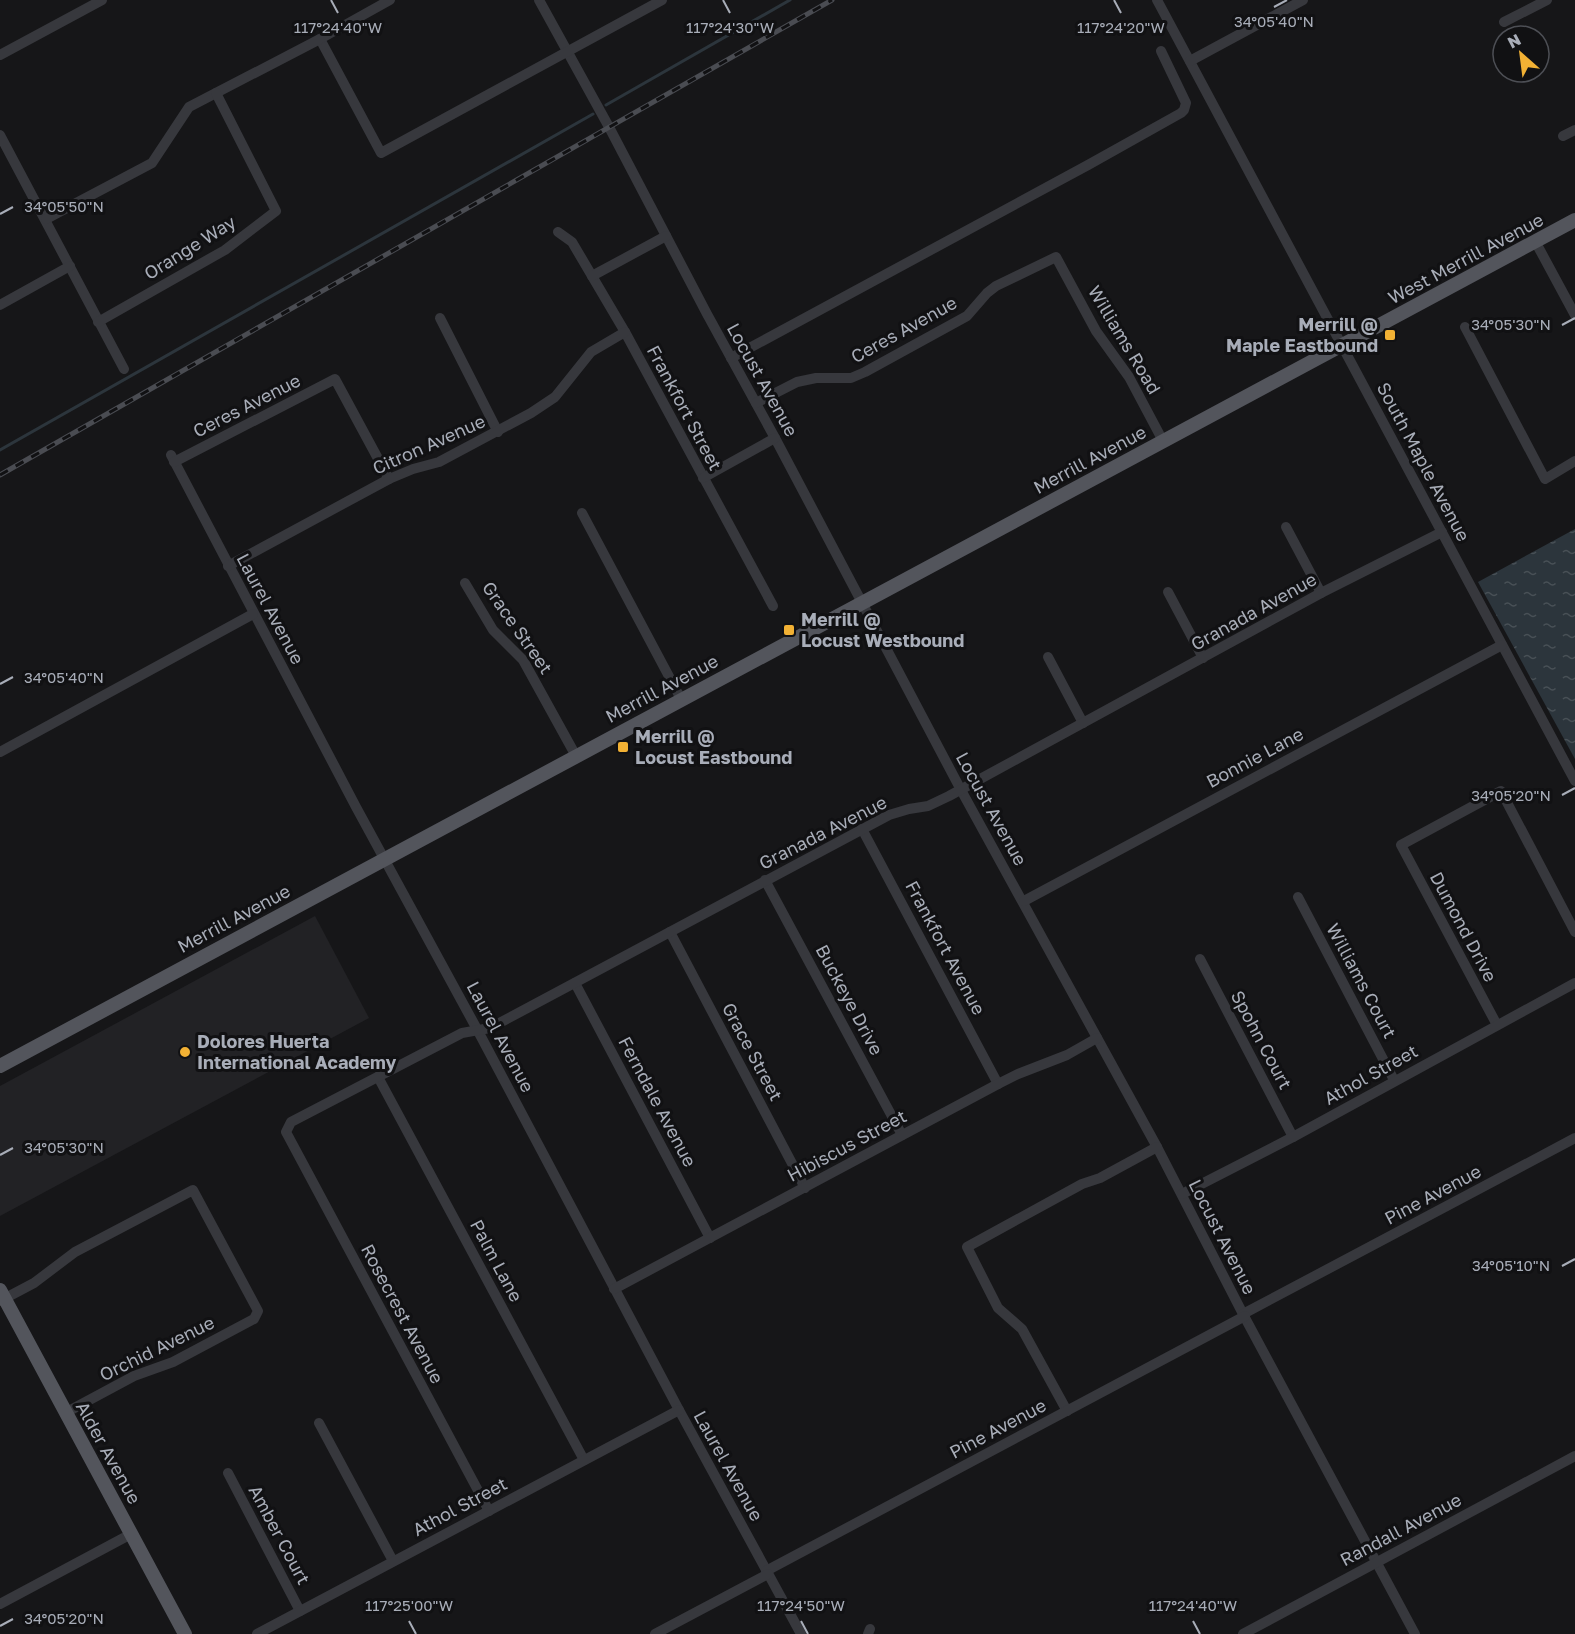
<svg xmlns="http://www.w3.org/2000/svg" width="1575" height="1634" viewBox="0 0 1575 1634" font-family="'Golos Text',sans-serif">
  <defs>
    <pattern id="water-ripples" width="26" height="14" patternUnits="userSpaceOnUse" patternTransform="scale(1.5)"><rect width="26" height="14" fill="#2c353c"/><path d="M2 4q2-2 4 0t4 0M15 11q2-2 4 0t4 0" fill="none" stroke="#485056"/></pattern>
  </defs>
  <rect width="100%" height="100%" fill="#161618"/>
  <polygon fill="#222225" points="315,916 369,1018 0,1216 0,1086"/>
  <polygon fill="url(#water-ripples)" points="1575,529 1575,759 1478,582"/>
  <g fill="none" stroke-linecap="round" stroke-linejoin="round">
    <g stroke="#2c353c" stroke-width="3">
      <polyline points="606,105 790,0"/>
      <polyline points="0,450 593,114"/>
    </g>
    <g stroke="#37383d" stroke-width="10">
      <polyline points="539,0 609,127 707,314 775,438 961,790 1157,1147 1243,1314 1415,1634"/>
      <polyline points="1157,0 1575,781"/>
      <polyline points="1504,22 1547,0"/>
      <polyline points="320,39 381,153 662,0"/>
      <polyline points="0,55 102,0"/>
      <polyline points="1190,61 1303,0"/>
      <polyline points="0,135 124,369"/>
      <polyline points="1563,136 1575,130"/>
      <polyline points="46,219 152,163 189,107 320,39 390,0"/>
      <polyline points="558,232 572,242 625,332 773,606"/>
      <polyline points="1535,241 1575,315"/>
      <polyline points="592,276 666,236"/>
      <polyline points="0,305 70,266"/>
      <polyline points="440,318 498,432"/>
      <polyline points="98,322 225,250 276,211 216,93"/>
      <polyline points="1465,327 1545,479 1575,461"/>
      <polyline points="731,358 1088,165 1181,113 1184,110 1186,103 1161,51"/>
      <polyline points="756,403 797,382 816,378 851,378 865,372 967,316 987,293 996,286 1056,257 1096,331 1129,377 1163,441"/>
      <polyline points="171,455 356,807 478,1031 679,1410 801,1634"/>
      <polyline points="174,462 335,379 389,479"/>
      <polyline points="703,478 775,438"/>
      <polyline points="582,513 681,699"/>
      <polyline points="1286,527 1321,593"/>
      <polyline points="228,566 389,479 413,469 439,462 531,413 555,397 591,352 625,332"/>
      <polyline points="465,583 493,630 523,660 576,756"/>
      <polyline points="1168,592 1203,658"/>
      <polyline points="1048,657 1083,723"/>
      <polyline points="0,752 253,614"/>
      <polyline points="862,829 998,1084"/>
      <polyline points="765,880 902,1135"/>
      <polyline points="1298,897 1394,1080"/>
      <polyline points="1024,901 1502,645"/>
      <polyline points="670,932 805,1188"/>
      <polyline points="1200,959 1293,1137"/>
      <polyline points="575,983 710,1238"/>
      <polyline points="1497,1025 1401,845 1501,791 1575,932"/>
      <polyline points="378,1077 584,1460"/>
      <polyline points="1182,1194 1293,1137 1575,983"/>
      <polyline points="614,1289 998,1084 1018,1074 1067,1055 1097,1038"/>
      <polyline points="0,1301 34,1283 75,1252 193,1190 258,1311 254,1319 173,1362 134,1376 65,1413"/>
      <polyline points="1243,1314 1575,1138"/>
      <polyline points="1067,1411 1022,1329 998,1308 967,1247 1082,1184 1100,1178 1157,1147"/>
      <polyline points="319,1423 393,1561"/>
      <polyline points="228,1473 300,1611"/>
      <polyline points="489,1511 286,1132 291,1122 462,1033 490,1028 889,815 909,809 928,806 949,796 1321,593 1442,532"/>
      <polyline points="766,1571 1245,1316"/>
      <polyline points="0,1604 131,1534"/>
      <polyline points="257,1634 679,1410"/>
      <polyline points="655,1634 768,1574"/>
      <polyline points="868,1634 870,1629"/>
      <polyline points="1243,1634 1575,1456"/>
    </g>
    <g stroke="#53555c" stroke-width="14">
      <polyline points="0,1066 1575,220"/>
      <polyline points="0,1290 185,1634"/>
    </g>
    <g stroke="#4a4c52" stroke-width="5">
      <polyline id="rail" points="0,475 832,0"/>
    </g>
    <use href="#rail" stroke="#111113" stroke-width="3" stroke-dasharray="9" stroke-linecap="butt"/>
  </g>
  <path fill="none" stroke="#a8adb8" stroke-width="2" d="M331 0 338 13M723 0 730 13M1114 0 1121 13M1274 7 1287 0M0 214 13 207M1562 325 1575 318M0 684 13 677M1562 795 1575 788M0 1155 13 1148M1562 1266 1575 1259M409 1621 416 1634M801 1621 808 1634M1193 1621 1200 1634M0 1626 13 1619"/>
  <g fill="#f2b134" stroke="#111113" stroke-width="2">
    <rect x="1384" y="329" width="12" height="12" rx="3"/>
    <rect x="783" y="624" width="12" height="12" rx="3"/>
    <rect x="617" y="741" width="12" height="12" rx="3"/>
    <circle cx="185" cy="1052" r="6"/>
  </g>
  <g text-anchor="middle" stroke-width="6" stroke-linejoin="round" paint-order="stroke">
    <g font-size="18" fill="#a8adb8" stroke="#111113">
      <text transform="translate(190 248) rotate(-32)" y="6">Orange Way</text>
      <text transform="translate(1466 259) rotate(-28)" y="6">West Merrill Avenue</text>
      <text transform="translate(904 330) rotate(-29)" y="6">Ceres Avenue</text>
      <text transform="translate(1124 340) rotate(59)" y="6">Williams Road</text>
      <text transform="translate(762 380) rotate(61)" y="6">Locust Avenue</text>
      <text transform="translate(247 406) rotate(-27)" y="6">Ceres Avenue</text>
      <text transform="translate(684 408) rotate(62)" y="6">Frankfort Street</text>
      <text transform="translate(429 445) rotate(-24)" y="6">Citron Avenue</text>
      <text transform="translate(1090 460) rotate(-28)" y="6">Merrill Avenue</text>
      <text transform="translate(1423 462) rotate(62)" y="6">South Maple Avenue</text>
      <text transform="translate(270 609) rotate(62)" y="6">Laurel Avenue</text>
      <text transform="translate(1254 612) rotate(-29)" y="6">Granada Avenue</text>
      <text transform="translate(517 628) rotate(55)" y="6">Grace Street</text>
      <text transform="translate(662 689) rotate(-28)" y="6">Merrill Avenue</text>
      <text transform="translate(1255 758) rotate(-28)" y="6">Bonnie Lane</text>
      <text transform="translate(991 809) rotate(61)" y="6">Locust Avenue</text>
      <text transform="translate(823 833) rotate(-27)" y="6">Granada Avenue</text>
      <text transform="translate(234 919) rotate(-28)" y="6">Merrill Avenue</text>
      <text transform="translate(1463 927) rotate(62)" y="6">Dumond Drive</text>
      <text transform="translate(945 948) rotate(62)" y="6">Frankfort Avenue</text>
      <text transform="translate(1361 981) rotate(62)" y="6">Williams Court</text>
      <text transform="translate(849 1000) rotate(62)" y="6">Buckeye Drive</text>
      <text transform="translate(500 1037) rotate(62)" y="6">Laurel Avenue</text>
      <text transform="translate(1261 1040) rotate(62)" y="6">Spohn Court</text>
      <text transform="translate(752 1052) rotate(62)" y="6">Grace Street</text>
      <text transform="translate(1371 1075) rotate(-29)" y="6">Athol Street</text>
      <text transform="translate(657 1102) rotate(62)" y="6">Ferndale Avenue</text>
      <text transform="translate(847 1146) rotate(-28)" y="6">Hibiscus Street</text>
      <text transform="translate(1433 1195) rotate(-28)" y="6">Pine Avenue</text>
      <text transform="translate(1222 1237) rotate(63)" y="6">Locust Avenue</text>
      <text transform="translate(496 1261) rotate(62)" y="6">Palm Lane</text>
      <text transform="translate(402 1314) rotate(62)" y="6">Rosecrest Avenue</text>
      <text transform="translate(157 1349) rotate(-26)" y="6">Orchid Avenue</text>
      <text transform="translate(998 1429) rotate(-28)" y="6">Pine Avenue</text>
      <text transform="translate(108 1453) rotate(61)" y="6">Alder Avenue</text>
      <text transform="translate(728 1466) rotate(61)" y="6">Laurel Avenue</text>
      <text transform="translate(460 1507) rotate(-28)" y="6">Athol Street</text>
      <text transform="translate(1401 1530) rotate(-28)" y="6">Randall Avenue</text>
      <text transform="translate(279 1535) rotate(62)" y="6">Amber Court</text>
    </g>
    <g font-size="18" font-weight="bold" fill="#a8adb8" stroke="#111113" text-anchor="start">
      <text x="1378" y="331" text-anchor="end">Merrill @<tspan x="1378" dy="21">Maple Eastbound</tspan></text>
      <text x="801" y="626">Merrill @<tspan x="801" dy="21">Locust Westbound</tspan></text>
      <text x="635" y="743">Merrill @<tspan x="635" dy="21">Locust Eastbound</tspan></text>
      <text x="197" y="1048">Dolores Huerta<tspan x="197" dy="21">International Academy</tspan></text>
    </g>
  </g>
  <g font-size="15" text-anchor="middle" fill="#a8adb8" stroke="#111113" stroke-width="6" stroke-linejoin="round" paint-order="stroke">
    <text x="1274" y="27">34°05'40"N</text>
    <text x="338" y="33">117°24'40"W</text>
    <text x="730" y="33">117°24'30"W</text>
    <text x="1121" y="33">117°24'20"W</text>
    <text x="64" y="212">34°05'50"N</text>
    <text x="1511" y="330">34°05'30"N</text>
    <text x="64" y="683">34°05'40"N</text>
    <text x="1511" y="801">34°05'20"N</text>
    <text x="64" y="1153">34°05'30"N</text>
    <text x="1511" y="1271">34°05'10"N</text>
    <text x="409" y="1611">117°25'00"W</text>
    <text x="801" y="1611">117°24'50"W</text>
    <text x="1193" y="1611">117°24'40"W</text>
    <text x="64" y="1624">34°05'20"N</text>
  </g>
  <g transform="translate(1521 54) rotate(332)"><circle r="28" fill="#111113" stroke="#4d4f55" stroke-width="1.5"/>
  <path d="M0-4.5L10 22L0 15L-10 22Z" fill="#f2b134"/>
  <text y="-9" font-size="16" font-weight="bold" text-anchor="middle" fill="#a8adb8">N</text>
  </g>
</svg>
